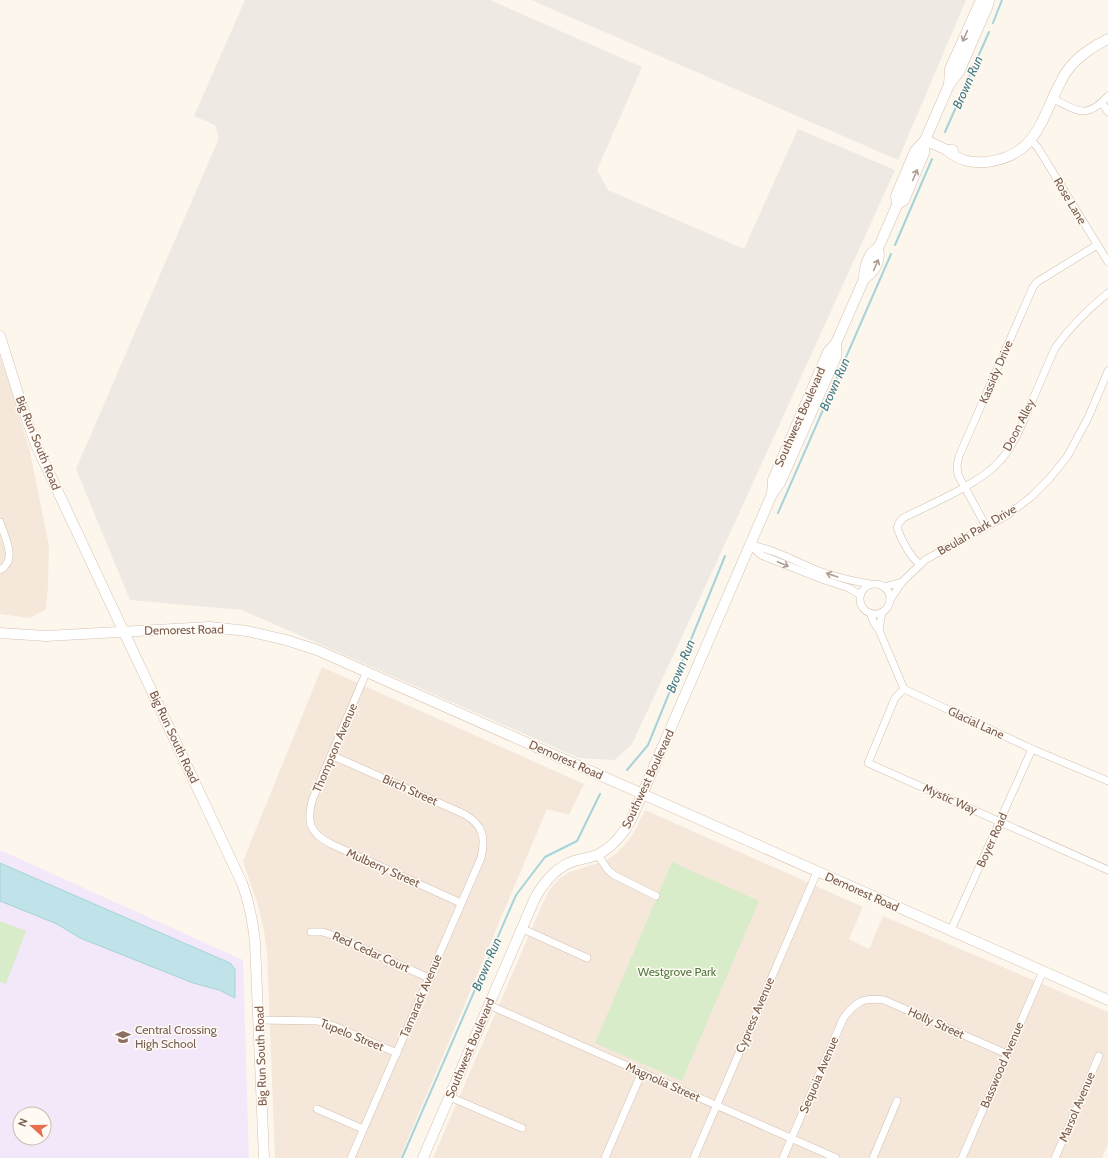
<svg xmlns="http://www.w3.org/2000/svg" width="1108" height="1158" viewBox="0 0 1108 1158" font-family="Cabin,sans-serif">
  <rect width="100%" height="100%" fill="#fdf6ec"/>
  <g fill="#f5e8da">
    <polygon points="0,356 29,447 49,546 48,586 46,609 30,618 0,614"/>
    <polygon points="322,667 584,784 569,815 547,809 400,1158 275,1158 267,953 264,931 258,905 243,861"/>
    <polygon points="645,810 863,907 849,939 869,949 883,916 1108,1012 1108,1144 1102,1158 433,1158 542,905 550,889 560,878 570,872 607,860 618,852 632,836"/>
  </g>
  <g fill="#efe9e4">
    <polygon points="245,0 490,0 642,67 597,170 608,190 744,249 798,129 895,170 737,518 632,744 615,760 579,758 242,610 130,600 76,469 219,138 215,125 194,116"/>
    <polygon points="531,0 966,0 898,160"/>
  </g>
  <path fill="#f3e8fa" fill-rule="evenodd" d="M0 850 243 960 249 1158H0ZM20 1114H44V1138H20Z"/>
  <g fill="#d8ecc9">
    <polygon points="672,862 759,901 682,1081 595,1043"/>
    <polygon points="0,921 26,931 6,984 0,982"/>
  </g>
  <polygon fill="#bfe3e8" stroke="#a5d3da" points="0,863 230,963 235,969 235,998 219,990 193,983 80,938 57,924 0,901"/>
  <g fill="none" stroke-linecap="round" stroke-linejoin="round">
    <g stroke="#a5d3da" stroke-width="2">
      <polyline points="993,23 1002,0"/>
      <polyline points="945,132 989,32"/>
      <polyline points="895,245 932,159"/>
      <polyline points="778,513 891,254"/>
      <polyline points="627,770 648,745 725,556"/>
      <polyline points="402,1158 516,895 545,857 577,841 600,794"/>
    </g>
    <g stroke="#d1beb0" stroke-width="8">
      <g id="street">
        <path d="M1053 99C1078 111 1086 120 1108 96"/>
        <polyline points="1102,103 1108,112"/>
        <polyline points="1031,140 1038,148 1108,262"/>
        <path d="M0 522C5 538 18 560 0 570"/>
        <polyline points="986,526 958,475 957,466 959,456 1033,287 1037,282 1097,245"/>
        <path d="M750 545C774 549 796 562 819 571 836 577 852 581 870 584"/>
        <polyline points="750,545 761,555 824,580 849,588 860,595"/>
        <path d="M920 565C910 556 902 541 897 528L899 523 903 518C931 504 977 485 998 463 1014 446 1023 422 1032 401 1040 383 1047 366 1055 348 1070 327 1088 309 1108 293"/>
        <circle cx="875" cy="599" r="15"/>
        <polyline points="884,587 902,582"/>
        <polyline points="890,600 902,582 925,560 974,533 1006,516 1031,497 1049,479 1067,457 1088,418 1108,371"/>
        <polyline points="870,613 874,623 879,630 904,689 1032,749 1108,781"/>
        <polyline points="879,630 882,612"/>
        <path d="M366 673 313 798C306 821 309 833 331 844L461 903"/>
        <polyline points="904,689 895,698 868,763 1108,870"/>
        <path d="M331 755 464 814C483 825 486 837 481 858L351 1158"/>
        <polyline points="598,855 608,870 614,875 656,896"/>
        <polyline points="523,929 587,958"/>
        <polyline points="951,930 1032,749"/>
        <polyline points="311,932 323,932 335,936 429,978"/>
        <polyline points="489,1005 836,1158"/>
        <polyline points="260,1020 317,1021 334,1026 397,1053"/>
        <polyline points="450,1097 522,1128"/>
        <polyline points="317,1109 363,1129"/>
        <polyline points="605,1158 642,1072"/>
        <polyline points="694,1158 817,872"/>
        <path d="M783 1158 843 1019C855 1002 863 997 884 1000L1007 1054"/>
        <polyline points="873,1158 897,1101"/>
        <polyline points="962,1158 1043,971"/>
        <polyline points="1055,1158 1099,1056"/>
      </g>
    </g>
    <g stroke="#d6c0b0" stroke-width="11">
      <g id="secondary">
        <polyline points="949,85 950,69 981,0"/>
        <polyline points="925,140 947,150 953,150"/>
        <path d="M947 150C959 161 971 163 987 162 1034 156 1040 124 1058 87 1061 82 1063 76 1067 71 1076 58 1093 46 1108 39"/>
        <polyline points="897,205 904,200 924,153 925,140"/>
        <path d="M864 279C875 271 881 261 878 248"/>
        <path d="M0 336 21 403 36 445 242 883C249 902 253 922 255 942L264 1158"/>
        <path d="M772 494 773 480 828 352 836 343 864 279C864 270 866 261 871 254 874 250 878 249 880 244L897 205 896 196 915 151 925 140 949 85 959 72 988 5 989 0"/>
        <polyline points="0,633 46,636 210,627 247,631 286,640 317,650 1108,1000"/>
        <path d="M423 1158 535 898C544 882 556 867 574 861 583 858 593 858 601 853 614 845 624 833 631 820L772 494 780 483 836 357V343"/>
      </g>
    </g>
    <use href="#street" stroke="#fff" stroke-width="7"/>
    <use href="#secondary" stroke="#fff" stroke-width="10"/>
  </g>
  <defs><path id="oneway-shaft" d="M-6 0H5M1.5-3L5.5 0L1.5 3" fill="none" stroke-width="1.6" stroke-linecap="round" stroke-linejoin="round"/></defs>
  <g stroke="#af9d94">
    <use href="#oneway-shaft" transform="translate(965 36) rotate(114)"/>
    <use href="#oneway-shaft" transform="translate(915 175) rotate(-67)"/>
    <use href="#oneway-shaft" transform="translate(876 265) rotate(-67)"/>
    <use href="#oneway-shaft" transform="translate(783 564) rotate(23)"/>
    <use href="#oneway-shaft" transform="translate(832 575) rotate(-161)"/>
  </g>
  <defs>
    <g id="school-bare" transform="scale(1.2)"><path d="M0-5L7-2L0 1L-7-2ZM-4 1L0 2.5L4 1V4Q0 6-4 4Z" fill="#8d6e63" stroke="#fffaf3" stroke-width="2.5" paint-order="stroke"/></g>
  </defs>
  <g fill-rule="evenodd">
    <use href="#school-bare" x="123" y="1037"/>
  </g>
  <g text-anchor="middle" stroke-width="3" stroke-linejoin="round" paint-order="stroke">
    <g font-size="12" fill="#7a5c4d" stroke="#fffaf3">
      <text transform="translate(1070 201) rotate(59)" y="4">Rose Lane</text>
      <text transform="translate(996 372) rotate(-67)" y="4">Kassidy Drive</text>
      <text transform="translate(800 417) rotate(-66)" y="4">Southwest Boulevard</text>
      <text transform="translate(1019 425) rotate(-63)" y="4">Doon Alley</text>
      <text transform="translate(38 443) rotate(68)" y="4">Big Run South Road</text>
      <text transform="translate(977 530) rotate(-30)" y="4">Beulah Park Drive</text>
      <text transform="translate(184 630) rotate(-1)" y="4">Demorest Road</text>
      <text transform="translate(976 723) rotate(25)" y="4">Glacial Lane</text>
      <text transform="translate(174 737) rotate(65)" y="4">Big Run South Road</text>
      <text transform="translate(335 748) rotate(-67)" y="4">Thompson Avenue</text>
      <text transform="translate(566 760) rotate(24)" y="4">Demorest Road</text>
      <text transform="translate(648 779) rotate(-65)" y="4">Southwest Boulevard</text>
      <text transform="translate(410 790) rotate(24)" y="4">Birch Street</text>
      <text transform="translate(950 799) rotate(24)" y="4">Mystic Way</text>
      <text transform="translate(992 840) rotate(-66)" y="4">Boyer Road</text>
      <text transform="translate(383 868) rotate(24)" y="4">Mulberry Street</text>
      <text transform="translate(862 892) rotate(24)" y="4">Demorest Road</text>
      <text transform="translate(371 952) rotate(24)" y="4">Red Cedar Court</text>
      <text transform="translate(421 996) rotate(-67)" y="4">Tamarack Avenue</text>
      <text transform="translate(755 1015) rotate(-67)" y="4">Cypress Avenue</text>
      <text transform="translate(936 1023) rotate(24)" y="4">Holly Street</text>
      <text transform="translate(352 1035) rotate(22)" y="4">Tupelo Street</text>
      <text transform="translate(470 1048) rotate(-67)" y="4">Southwest Boulevard</text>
      <text transform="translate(261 1056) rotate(-92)" y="4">Big Run South Road</text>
      <text transform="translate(1002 1065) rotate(-67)" y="4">Basswood Avenue</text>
      <text transform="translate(819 1075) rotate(-67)" y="4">Sequoia Avenue</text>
      <text transform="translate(663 1082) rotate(24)" y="4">Magnolia Street</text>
      <text transform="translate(1077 1107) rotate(-67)" y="4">Marsol Avenue</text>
    </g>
    <g font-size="12" fill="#537a41" stroke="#fffaf3">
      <text x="677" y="976">Westgrove Park</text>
    </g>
    <g font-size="12" fill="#785e54" stroke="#fffaf3" text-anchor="start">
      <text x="135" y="1034">Central Crossing<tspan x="135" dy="14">High School</tspan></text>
    </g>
    <g font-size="13" font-style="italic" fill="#437c86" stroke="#fffaf3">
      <text transform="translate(967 82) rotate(-66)" y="5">Brown Run</text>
      <text transform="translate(834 384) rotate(-66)" y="5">Brown Run</text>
      <text transform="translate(680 666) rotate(-68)" y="5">Brown Run</text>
      <text transform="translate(486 964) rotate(-67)" y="5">Brown Run</text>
    </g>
  </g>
  <g transform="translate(32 1126) rotate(291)"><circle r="19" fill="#fffaf3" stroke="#cabbb1"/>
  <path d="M0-3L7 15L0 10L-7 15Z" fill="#e76f51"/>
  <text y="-6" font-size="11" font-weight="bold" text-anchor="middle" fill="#7a5c4d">N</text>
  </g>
</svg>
